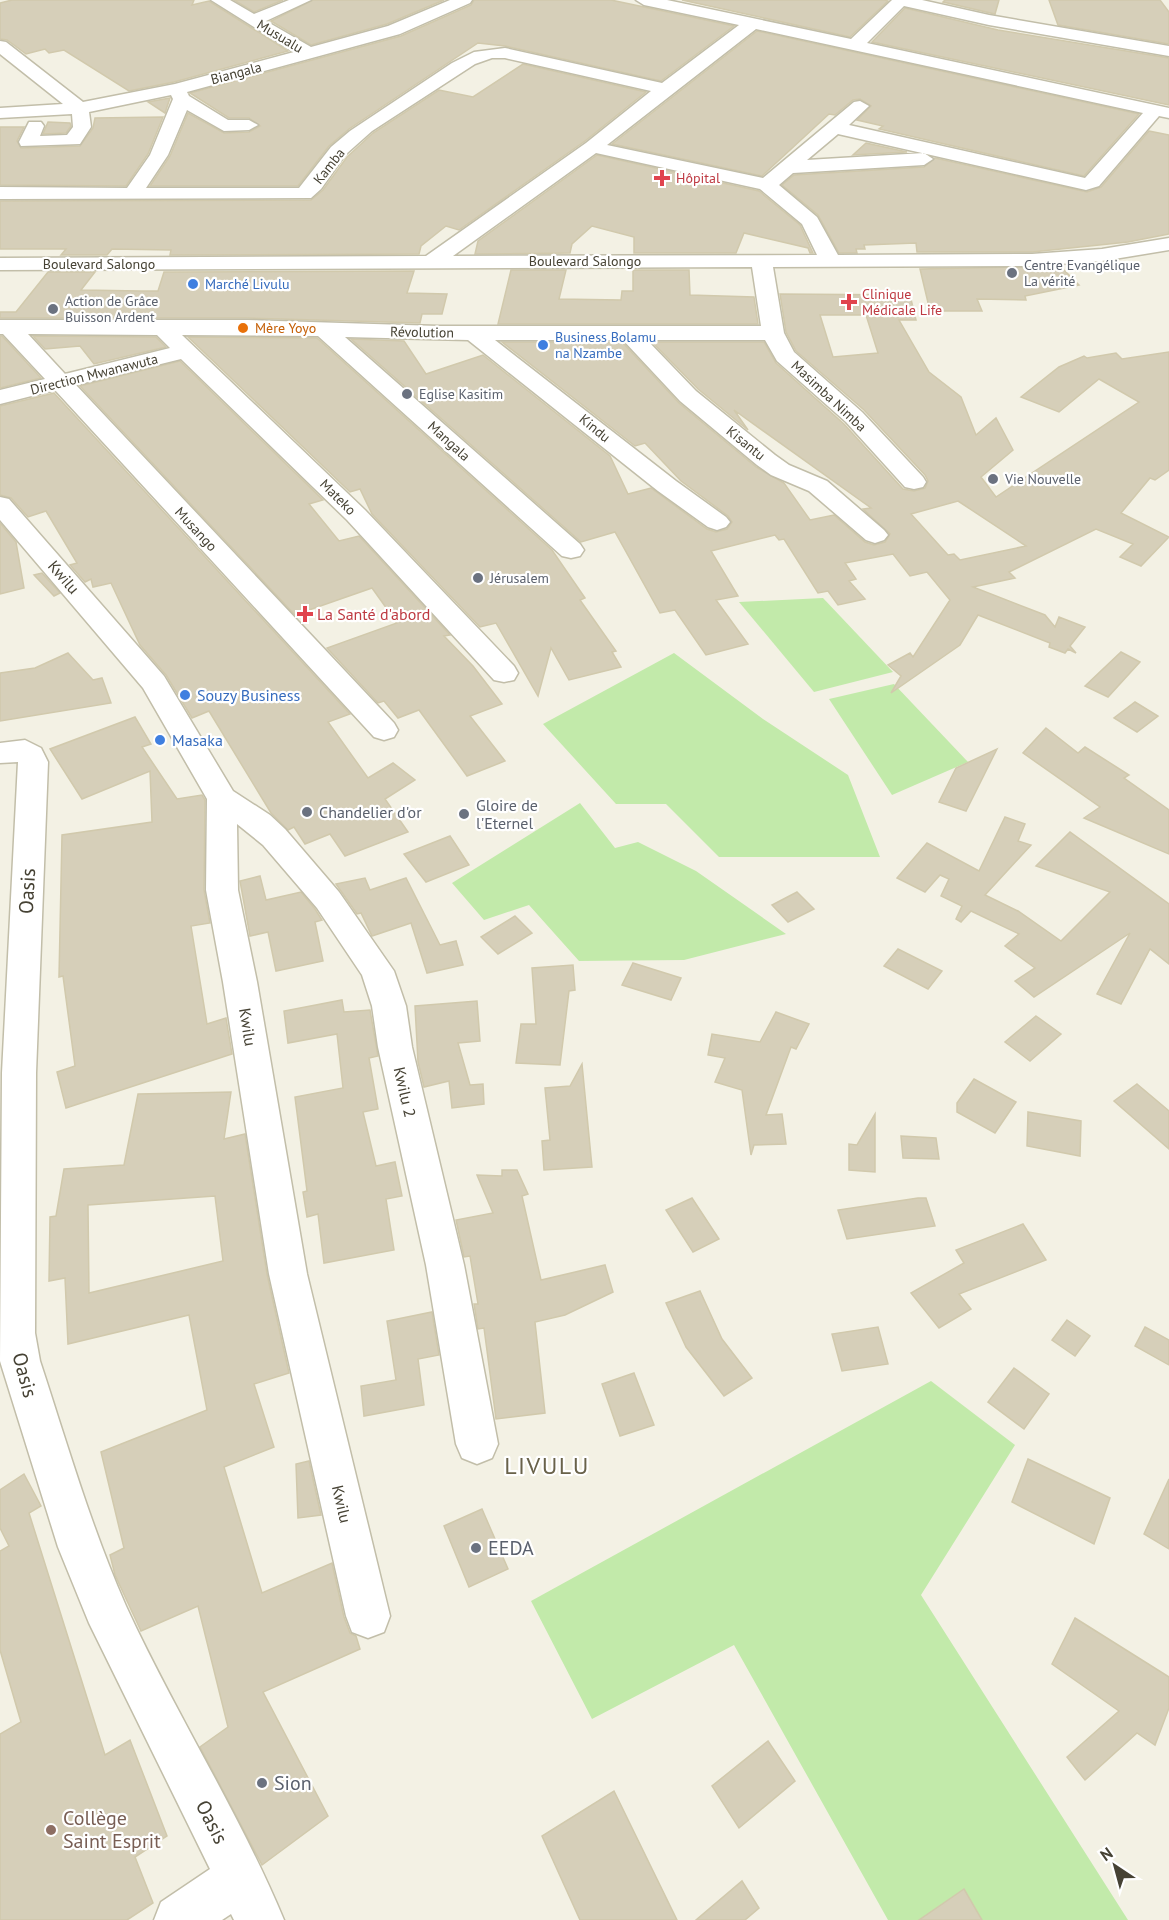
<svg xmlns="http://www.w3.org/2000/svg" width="1169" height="1920" viewBox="0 0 1169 1920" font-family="'PT Sans',sans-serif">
  <rect width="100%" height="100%" fill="#f3f1e4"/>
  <g fill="#c2eaaa">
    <polygon points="823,598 893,672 814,692 739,602"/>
    <polygon points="674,653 763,719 848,775 880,857 719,857 666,804 616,804 543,724"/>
    <polygon points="894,684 968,762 892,795 829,699"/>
    <polygon points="580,803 615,848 638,842 696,871 786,934 684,960 579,961 529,905 484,920 452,883"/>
    <polygon points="931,1381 1015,1445 921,1595 1128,1920 888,1920 734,1645 592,1719 531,1601"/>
  </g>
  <g fill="#d6cfb9" stroke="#d1c9ac" stroke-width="1.5" fill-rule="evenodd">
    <polygon points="12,0 194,0 192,5 209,1 288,51 174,82 129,91 64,50 49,53 45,49 26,54 7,40 0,39 0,3"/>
    <polygon points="234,0 283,0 254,12"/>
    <polygon points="313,0 444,0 387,24 311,45 271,21"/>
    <polygon points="474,0 611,0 734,26 661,81 505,46 478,43 349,129 329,146 298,186 150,186 170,156 188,113 224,133 249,132 260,126 249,118 229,118 190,93 401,36 471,5"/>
    <polygon points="682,0 885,0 888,1 850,37"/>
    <polygon points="945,0 999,0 995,14 943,2"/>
    <polygon points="1049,0 1160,0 1169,12 1169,44 1058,25"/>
    <polygon points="905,8 998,30 1169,58 1169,105 872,42"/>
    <polygon points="757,31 1139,114 1084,176 879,129 883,126 857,120 871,106 860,99 853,100 835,115 829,114 762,176 612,144"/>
    <polygon points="523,64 646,92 585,141 459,230 446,226 421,246 419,254 170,255 171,250 112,249 107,255 61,255 66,249 0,249 0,201 311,200 323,190 347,157 373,133 439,90 473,97"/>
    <polygon points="170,98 165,113 148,102"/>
    <polygon points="163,117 148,154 126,186 0,185 0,127 24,127 17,141 21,148 80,146 93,128 95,118"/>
    <polygon points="48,122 70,123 71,126 66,133 43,134"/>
    <polygon points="1149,131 1169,135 1169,234 1128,242 1032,252 917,252 916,243 864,245 865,249 856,249 857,253 839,253 818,215 782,185 794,175 924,167 935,158 1087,192 1101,187"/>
    <polygon points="866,143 907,152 853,155"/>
    <polygon points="597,155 759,191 800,225 813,253 810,253 808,248 744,233 736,253 634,253 634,237 592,226 572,244 570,253 475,254 478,241"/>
    <polygon points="1060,266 1079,285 1025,296 1026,300 977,299 982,311 930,311 920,269"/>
    <polygon points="511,270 566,270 559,299 621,300 622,291 633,291 633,270 689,270 690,295 754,297 758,324 498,324"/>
    <polygon points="414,271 407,293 447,294 442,314 422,314 420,323 247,318 0,318 0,312 16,312 48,272 95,272 81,290 141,291 158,291 164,272"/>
    <path d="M780 294 910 295 916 320H899L929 372 961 397 976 435 996 418 1013 450 981 477 996 497 1139 402 1099 379 1059 412 1021 397 1059 367 1084 356 1087 358 1116 353 1122 359 1169 352V470L1155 480 1150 478 1121 513 1169 537 1141 566 1120 557 1133 544 1096 529 1009 572 1015 578 973 587 1045 615 1055 627 1059 617 1085 627 1070 646 1076 653 1068 649 1065 653 1049 647 1050 643 978 615 960 645 891 693 901 676 888 665 910 653 913 657 950 600 927 572 910 576 893 554 845 563 856 579 849 581 865 599 838 605 828 591 818 593 784 539 779 540 775 535 711 551 738 596 716 600 748 644 706 655 675 610 660 613 615 532 581 542 351 339 404 341 426 374 483 355 610 456 628 494 651 488 707 529 716 532 727 529 732 522 728 516 681 481 645 443 635 446 502 342H622L679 403 756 467 784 483 810 520 834 515 865 542 874 545 885 542 890 534 863 509 871 508 734 410 748 430 698 389 652 342H764L776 363 844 424 903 489 914 491 925 488 928 481 925 475 864 410 796 351 786 332ZM820 315H866L878 353 833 357ZM958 501 1026 546 960 560 954 554 948 555 911 514Z"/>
    <polygon points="0,336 2,336 41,378 0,388"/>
    <polygon points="33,336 156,337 166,347 94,364 80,346 45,349"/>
    <polygon points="188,337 317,338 552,550 585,598 580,600 616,651 612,652 621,667 569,680 551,648 538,696 496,623 480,627 372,514 360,489 350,492"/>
    <polygon points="180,361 323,500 309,504 339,541 359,536 450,635 444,636 473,666 502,704 470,716 505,761 467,776 419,710 398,718 384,701 378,703 327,648 397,623 372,588 295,615 80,386"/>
    <polygon points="54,393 350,714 328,722 368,778 393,763 415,780 385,799 408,832 345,856 330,834 305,844 294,827 288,830 271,813 209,711 192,718 166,675 140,645 111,583 93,587 91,579 85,582 70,565 77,563 46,511 28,517 11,498 0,495 0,406"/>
    <polygon points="0,523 16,542 24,588 0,594"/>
    <polygon points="42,573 60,593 54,596 34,575"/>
    <polygon points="1121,652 1140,662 1108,697 1085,686"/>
    <polygon points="68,653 93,680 102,678 111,703 0,721 0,673 35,668"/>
    <polygon points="1135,702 1158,716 1137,732 1114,718"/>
    <polygon points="135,717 151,744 142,747 177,799 202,795 205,800 204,890 210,923 191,926 207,1024 226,1018 232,1054 66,1108 57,1072 75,1066 63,976 59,977 62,835 152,822 150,771 82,799 50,749"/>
    <polygon points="1046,728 1078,753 1085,747 1129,775 1124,778 1169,810 1169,854 1084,818 1100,807 1023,753"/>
    <polygon points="997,749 966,811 939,802 956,768"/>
    <polygon points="1005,817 1025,824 1018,841 1031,845 985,895 1018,911 1061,941 1110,892 1036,866 1070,832 1169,904 1169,964 1150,949 1121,1004 1097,994 1130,933 1034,997 1015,981 1035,968 1005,946 1019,934 971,911 961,922 956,919 962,906 941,896 949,879 940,875 925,892 897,878 927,843 979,871"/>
    <polygon points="450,836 469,865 426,882 404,854"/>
    <polygon points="260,876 266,900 301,892 315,909 322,920 315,922 323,961 276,971 268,932 250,936 240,881"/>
    <polygon points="365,878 370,890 406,878 440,945 456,941 463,965 427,973 411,923 372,936 361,913 357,914 336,884"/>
    <polygon points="797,892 814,909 788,922 772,905"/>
    <polygon points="515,916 532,933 498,954 481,937"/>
    <polygon points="898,949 942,971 928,989 884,966"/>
    <polygon points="633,963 681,978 671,1000 622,985"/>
    <polygon points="573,965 575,990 569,991 560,1065 516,1063 521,1024 536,1024 532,968"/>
    <polygon points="342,1000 344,1012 370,1010 378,1056 369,1058 378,1109 363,1112 376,1166 395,1162 402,1196 386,1199 394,1250 324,1263 318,1214 307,1217 303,1192 307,1191 295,1097 343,1088 337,1034 288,1043 284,1011"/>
    <polygon points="477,1001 480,1041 458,1043 470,1085 483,1084 484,1104 452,1108 449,1081 424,1087 418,1062 415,1006"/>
    <polygon points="776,1012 809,1024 796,1049 791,1047 766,1115 782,1114 786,1144 754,1145 751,1155 742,1090 715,1082 725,1058 708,1055 712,1034 760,1042"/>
    <polygon points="1036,1016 1061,1034 1030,1061 1005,1042"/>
    <polygon points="582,1064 592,1167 544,1170 542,1141 550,1140 545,1088 570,1086"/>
    <polygon points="974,1079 1016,1102 995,1133 957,1112 957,1103"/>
    <polygon points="1137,1084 1169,1111 1169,1149 1114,1101"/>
    <path d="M231 1092 224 1139 245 1134 267 1274 289 1373 254 1384 274 1447 224 1467 262 1593 332 1563 344 1617 350 1633 356 1636 360 1649 263 1692 328 1816 262 1865 200 1747 228 1727 198 1606 141 1631 115 1575 110 1555 124 1548 101 1452 207 1410 189 1315 68 1344 65 1278 49 1281 50 1217 56 1216 64 1169 124 1165 138 1094ZM215 1196 223 1261 89 1293 88 1205Z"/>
    <polygon points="1028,1112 1081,1121 1080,1156 1027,1146"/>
    <polygon points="875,1114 875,1172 849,1170 849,1144 857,1145"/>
    <polygon points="901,1136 936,1138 939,1159 903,1158"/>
    <polygon points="502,1170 517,1170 528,1194 522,1196 541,1280 605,1265 613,1292 565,1315 535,1322 545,1413 496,1419 484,1328 478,1329 474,1304 478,1304 470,1256 464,1257 456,1220 493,1213 477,1175 502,1176"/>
    <polygon points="692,1198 719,1239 693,1252 666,1210"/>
    <polygon points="918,1198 926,1198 935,1226 847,1239 838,1210"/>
    <polygon points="1023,1224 1046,1260 959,1294 971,1309 939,1328 911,1293 964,1263 956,1250"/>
    <polygon points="700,1291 722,1339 752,1378 724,1396 686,1347 666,1303"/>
    <polygon points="432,1312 439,1355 418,1359 424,1405 364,1416 361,1386 396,1380 387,1321"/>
    <polygon points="1067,1320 1090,1336 1075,1356 1052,1340"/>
    <polygon points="878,1327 888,1364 842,1371 832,1334"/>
    <polygon points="1145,1327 1169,1340 1169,1365 1135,1346"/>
    <polygon points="1014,1368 1049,1394 1024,1429 988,1402"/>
    <polygon points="634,1373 654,1425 620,1436 602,1384"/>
    <polygon points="1028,1459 1110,1498 1094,1544 1012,1502"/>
    <polygon points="309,1461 321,1515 298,1518 296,1464"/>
    <polygon points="24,1474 41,1506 29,1513 105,1755 130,1740 167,1836 135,1857 153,1903 127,1920 0,1920 0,1734 21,1722 0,1650 0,1551 9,1546 0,1528 0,1490"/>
    <polygon points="1169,1479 1169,1549 1144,1534"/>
    <polygon points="482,1509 508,1569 469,1587 444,1526"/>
    <polygon points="1075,1618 1169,1677 1169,1708 1155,1745 1137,1733 1085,1780 1067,1757 1119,1711 1052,1664"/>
    <polygon points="768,1741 795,1781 739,1828 712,1786"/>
    <polygon points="614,1791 677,1920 580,1920 542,1836"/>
    <polygon points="742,1881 759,1908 745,1920 696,1920"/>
    <polygon points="964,1889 982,1920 919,1920"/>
  </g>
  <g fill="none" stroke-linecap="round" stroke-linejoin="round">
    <g stroke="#c2bea9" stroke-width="3">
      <g id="minor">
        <path d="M211 0H230L254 14 289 0H311L266 21 311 47 388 26 450 0H472L470 3 400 34 187 92 189 96 228 120H249L258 125 249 130 224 131 187 110 168 155 146 188H299L331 147 350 131 452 63 474 52 505 48 662 83 739 25 644 5 636 0H667L851 39 892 0H922L989 15 1169 46V56L989 25 904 6 867 43 1169 108V118L1159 116 1099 186 1086 190 838 134 807 160 924 153 933 159 924 165 793 173 779 185 817 217 838 255 1032 254 1102 249 1169 238V250L1102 261 1032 266 773 267 784 333 794 352 862 412 923 477 926 482 923 487 914 489 905 487 846 422 777 361 765 340H647L696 391 775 455 789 465 827 481 884 530 888 535 884 540 875 543 866 540 809 491 771 475 757 465 680 401 623 340H495L676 481 726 517 730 522 726 527 717 530 708 527 658 491 468 340 345 337 580 544 584 550 580 556 571 558 562 556 318 336 182 335 365 510 514 666 518 673 514 680 504 682 494 680 347 520 181 359 76 385 394 723 398 730 394 737 384 740 374 737 55 390 0 404V390L45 379 3 334H0V320H247L438 326H761L752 267 0 270V258L426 256 586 143 651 91 505 58H492L475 64 372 131 345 155 321 189 311 198 0 199V187L127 188 150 155 173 99 171 95 89 112 91 127 80 144 21 146 19 142 29 122H41L44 126 40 136 67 135 73 127 72 114 0 118V108L63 104 0 54V41L6 42 83 102 175 84 294 52ZM756 29 1143 113 1085 178 849 125 869 106 860 101 854 102 763 178 607 145ZM596 153 760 189 802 224 817 255 453 256ZM28 334 157 335 170 348 65 374Z"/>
        <polygon points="0,497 9,499 164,676 233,791 270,815 285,829 339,892 394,971 406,1006 412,1047 464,1265 498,1444 492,1458 477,1464 462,1458 456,1444 426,1265 378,1047 372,1006 362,975 317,908 263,845 237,824 238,890 257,982 307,1274 390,1616 384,1632 368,1638 352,1632 346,1616 269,1274 223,982 206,890 207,799 143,688 0,520"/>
        <path d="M25 740 41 748 48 762 36 1073 35 1333 40 1361C67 1443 91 1527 126 1606 175 1713 239 1812 284 1920H234L231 1914 222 1920H154L161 1902 210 1869 89 1623 58 1547 0 1361 2 1073 18 762 0 763V743Z"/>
      </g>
    </g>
    <use href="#minor" fill="#fff" fill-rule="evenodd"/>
  </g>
  <g fill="#e0444e" stroke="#fff" stroke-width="2">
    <path d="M659 169h6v6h6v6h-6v6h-6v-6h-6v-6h6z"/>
    <path d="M846 293h6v6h6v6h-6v6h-6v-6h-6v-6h6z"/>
    <path d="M302 605h6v6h6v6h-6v6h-6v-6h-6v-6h6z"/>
  </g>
  <g fill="#6b7280" stroke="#fff" stroke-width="2">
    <circle cx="1012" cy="273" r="6"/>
    <circle cx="53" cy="309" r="6"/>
    <circle cx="407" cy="394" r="6"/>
    <circle cx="993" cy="479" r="6"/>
    <circle cx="478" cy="578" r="6"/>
    <circle cx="307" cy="812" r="6"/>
    <circle cx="464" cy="814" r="6"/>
    <circle cx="476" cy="1548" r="6"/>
    <circle cx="262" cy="1783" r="6"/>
  </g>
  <g fill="#3f7fe0" stroke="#fff" stroke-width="2">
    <circle cx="193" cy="284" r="6"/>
    <circle cx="543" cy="345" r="6"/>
    <circle cx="185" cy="695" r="6"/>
    <circle cx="160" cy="740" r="6"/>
  </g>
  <circle fill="#e8710a" stroke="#fff" stroke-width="2" cx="243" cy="328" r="6"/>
  <circle fill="#8d6e63" stroke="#fff" stroke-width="2" cx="51" cy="1830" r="6"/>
  <g text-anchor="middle" stroke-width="4.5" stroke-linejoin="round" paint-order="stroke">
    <g font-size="14" fill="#464234" stroke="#fff">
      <text transform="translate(280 36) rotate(31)" y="5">Musualu</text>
      <text transform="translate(236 73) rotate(-15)" y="5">Biangala</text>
      <text transform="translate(329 166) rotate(-52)" y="5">Kamba</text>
      <text x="585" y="266">Boulevard Salongo</text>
      <text x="99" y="269">Boulevard Salongo</text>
      <text transform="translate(422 332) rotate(1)" y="5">Révolution</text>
      <text transform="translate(94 374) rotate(-14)" y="5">Direction Mwanawuta</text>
      <text transform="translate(829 396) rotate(43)" y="5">Masimba Nimba</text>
      <text transform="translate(595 428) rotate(39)" y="5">Kindu</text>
      <text transform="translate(449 441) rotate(42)" y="5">Mangala</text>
      <text transform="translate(746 443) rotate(39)" y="5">Kisantu</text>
      <text transform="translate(338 497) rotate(45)" y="5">Mateko</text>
      <text transform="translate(196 529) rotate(47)" y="5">Musango</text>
    </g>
    <g font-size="14" fill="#be3a42" stroke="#fff" text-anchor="start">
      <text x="676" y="183">Hôpital</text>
      <text x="862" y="299">Clinique<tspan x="862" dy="16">Médicale Life</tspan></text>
    </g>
    <g font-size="14" fill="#5b616d" stroke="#fff" text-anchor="start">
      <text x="1024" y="270">Centre Evangélique<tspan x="1024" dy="16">La vérité</tspan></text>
      <text x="65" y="306">Action de Grâce<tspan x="65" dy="16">Buisson Ardent</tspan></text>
      <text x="419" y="399">Eglise Kasitim</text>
      <text x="1005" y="484">Vie Nouvelle</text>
      <text x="490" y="583">Jérusalem</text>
    </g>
    <g font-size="14" fill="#366cbe" stroke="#fff" text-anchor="start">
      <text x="205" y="289">Marché Livulu</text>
      <text x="555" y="342">Business Bolamu<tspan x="555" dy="16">na Nzambe</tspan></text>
    </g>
    <g font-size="14" fill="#c56008" stroke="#fff" text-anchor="start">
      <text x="255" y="333">Mère Yoyo</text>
    </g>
    <g font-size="16" fill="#464234" stroke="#fff">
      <text transform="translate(64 577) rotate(49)" y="6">Kwilu</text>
      <text transform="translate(248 1027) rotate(81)" y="6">Kwilu</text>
      <text transform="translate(405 1092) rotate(77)" y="6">Kwilu 2</text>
      <text transform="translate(342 1504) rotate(77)" y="6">Kwilu</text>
    </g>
    <g font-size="16" fill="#be3a42" stroke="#fff" text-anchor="start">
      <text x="317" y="620">La Santé d'abord</text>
    </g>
    <g font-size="16" fill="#366cbe" stroke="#fff" text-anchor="start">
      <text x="197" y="701">Souzy Business</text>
      <text x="172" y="746">Masaka</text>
    </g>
    <g font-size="16" fill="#5b616d" stroke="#fff" text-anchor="start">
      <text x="476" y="811">Gloire de<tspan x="476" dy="18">l'Eternel</tspan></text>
      <text x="319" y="818">Chandelier d'or</text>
    </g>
    <g font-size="20" fill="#464234" stroke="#fff">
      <text transform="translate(27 891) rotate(-87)" y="7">Oasis</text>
      <text transform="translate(25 1375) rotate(75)" y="7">Oasis</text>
      <text transform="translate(212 1822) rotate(63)" y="7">Oasis</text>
    </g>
    <g font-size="20" fill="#5b616d" stroke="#fff" text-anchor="start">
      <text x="488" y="1555">EEDA</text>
      <text x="274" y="1790">Sion</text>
    </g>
    <g font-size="20" fill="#785e54" stroke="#fff" text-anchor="start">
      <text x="63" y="1825">Collège<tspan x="63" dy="23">Saint Esprit</tspan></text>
    </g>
    <g font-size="24" letter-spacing="1.5" fill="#69624a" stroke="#fff">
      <text x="547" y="1474">LIVULU</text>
    </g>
  </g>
  <g transform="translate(1115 1866) rotate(324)" stroke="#ffffff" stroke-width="4.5" paint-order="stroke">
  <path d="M0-4.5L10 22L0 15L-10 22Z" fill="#464234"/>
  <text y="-9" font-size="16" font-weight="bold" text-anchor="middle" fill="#464234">N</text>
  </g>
</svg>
